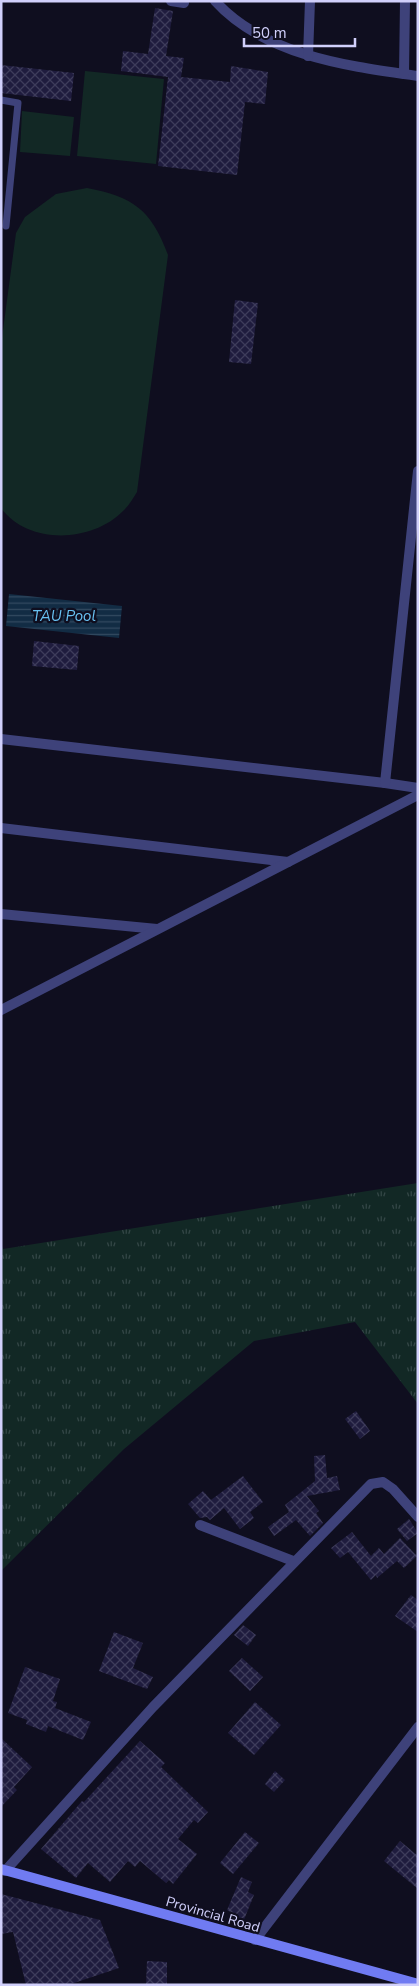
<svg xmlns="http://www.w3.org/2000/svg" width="419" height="1986" viewBox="0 0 419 1986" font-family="'Nunito Sans',sans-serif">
  <defs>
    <pattern id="grass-tufts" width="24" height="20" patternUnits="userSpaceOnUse" patternTransform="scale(1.25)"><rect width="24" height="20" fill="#122825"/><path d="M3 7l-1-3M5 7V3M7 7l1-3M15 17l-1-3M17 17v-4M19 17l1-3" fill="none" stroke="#334646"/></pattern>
    <pattern id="water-rules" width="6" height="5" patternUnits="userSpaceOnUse" patternTransform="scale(1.25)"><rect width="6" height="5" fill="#122c44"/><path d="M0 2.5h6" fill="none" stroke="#334a60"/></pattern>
    <pattern id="building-cross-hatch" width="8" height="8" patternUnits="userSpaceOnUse" patternTransform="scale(1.25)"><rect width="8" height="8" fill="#1f1c3e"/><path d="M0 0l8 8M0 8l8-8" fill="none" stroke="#3e3c5b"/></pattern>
  </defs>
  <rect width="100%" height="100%" fill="#0f0e1f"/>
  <polygon fill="url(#grass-tufts)" points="418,1183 418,1404 355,1322 254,1341 124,1449 1,1571 1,1243 3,1249"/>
  <g fill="#122825">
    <polygon points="85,71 164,79 156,164 77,156"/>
    <polygon points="22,111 74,117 70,156 20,152"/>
    <path d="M87 188C133 197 151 209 168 255L137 492C133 498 129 506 123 511 93 542 29 546 1 508V345L16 233 25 217 56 194Z"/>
  </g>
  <polygon fill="url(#water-rules)" points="9,594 122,606 119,638 6,626"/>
  <g fill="url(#building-cross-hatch)">
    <polygon points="155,8 173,11 166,56 184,58 181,77 230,82 231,66 268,72 265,104 245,102 237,175 158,166 168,77 121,71 123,51 148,54"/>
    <polygon points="1,65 74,73 71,101 1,93"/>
    <polygon points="235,300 258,303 251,364 229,362"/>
    <polygon points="34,641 79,646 77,670 32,666"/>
    <polygon points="356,1411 370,1431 360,1439 345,1419"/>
    <polygon points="325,1455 327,1478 337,1476 340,1490 307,1496 319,1511 316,1513 323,1523 310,1536 296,1520 274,1536 268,1527 289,1512 285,1505 315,1481 314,1456"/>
    <polygon points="243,1476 263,1502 250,1512 254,1518 240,1529 224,1508 210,1520 207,1517 200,1518 188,1504 203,1491 211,1500"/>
    <polygon points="409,1519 418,1533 407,1541 397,1529"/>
    <polygon points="352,1532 371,1556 379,1548 384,1554 400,1538 417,1556 404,1568 397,1561 377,1578 376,1575 371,1580 348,1552 340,1558 331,1548"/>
    <polygon points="411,1595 418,1600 418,1632 395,1616"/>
    <polygon points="243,1625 256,1635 248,1646 234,1635"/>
    <polygon points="114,1632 143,1643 133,1668 153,1677 147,1689 99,1671"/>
    <polygon points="242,1658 263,1677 250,1691 229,1671"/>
    <polygon points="25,1667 60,1679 53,1701 57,1702 55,1708 91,1722 83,1740 48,1726 46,1732 26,1724 27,1720 8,1713"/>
    <polygon points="255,1702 281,1725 254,1755 228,1733"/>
    <polygon points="1,1738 32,1767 14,1787 17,1790 1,1807"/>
    <polygon points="140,1741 165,1763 161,1767 208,1812 198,1823 194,1820 178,1839 197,1854 173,1884 169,1880 166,1883 140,1861 135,1867 128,1861 110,1882 88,1863 76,1878 41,1849 82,1801 84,1802"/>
    <polygon points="275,1771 285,1780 274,1792 265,1784"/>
    <polygon points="245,1832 259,1843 233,1874 220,1863"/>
    <polygon points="400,1841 418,1856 418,1889 384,1861"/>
    <polygon points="241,1877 252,1882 248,1892 254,1895 243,1922 232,1917 234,1914 227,1910"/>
    <polygon points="1,1894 100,1920 119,1968 68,1985 26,1985 13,1932 1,1934"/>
    <polygon points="147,1961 167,1962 167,1985 146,1985"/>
  </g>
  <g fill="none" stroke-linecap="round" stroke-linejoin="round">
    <polyline stroke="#3e427a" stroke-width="7" points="1,100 18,103 6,226"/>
    <g stroke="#3e427a" stroke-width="10">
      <polyline points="171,1 184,3"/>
      <path d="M215 1C265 56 348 66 418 76"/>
      <polyline points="308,56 310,1"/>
      <polyline points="404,74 405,1"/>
      <polyline points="1,739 385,783 418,788"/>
      <polyline points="385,783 418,471"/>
      <polyline points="1,828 288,862"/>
      <polyline points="1,914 157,929"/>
      <polyline points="1,1010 418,795"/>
      <polyline points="200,1525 293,1561"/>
      <polyline points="5,1871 153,1707 371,1484 383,1482 393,1489 418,1517"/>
    </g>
    <polyline stroke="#3e427a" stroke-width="10" points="255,1940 418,1727"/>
    <polyline stroke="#707bf2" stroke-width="10" points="1,1869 418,1984"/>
  </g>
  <g text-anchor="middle" stroke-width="4.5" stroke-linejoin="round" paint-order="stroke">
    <g font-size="14" fill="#d1d0fb" stroke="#0f0e1f">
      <text transform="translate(213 1914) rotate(16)" y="5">Provincial Road</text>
    </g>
    <g font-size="15" font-style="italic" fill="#68c1f1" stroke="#0f0e1f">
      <text x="64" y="621">TAU Pool</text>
    </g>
  </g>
  <rect width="419" height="1986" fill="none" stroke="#d1d0fb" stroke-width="5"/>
  <path d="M244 38v8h111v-8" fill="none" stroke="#d1d0fb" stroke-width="2.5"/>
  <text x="252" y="38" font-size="15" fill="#d1d0fb" stroke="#0f0e1f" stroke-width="4" paint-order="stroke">50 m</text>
</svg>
